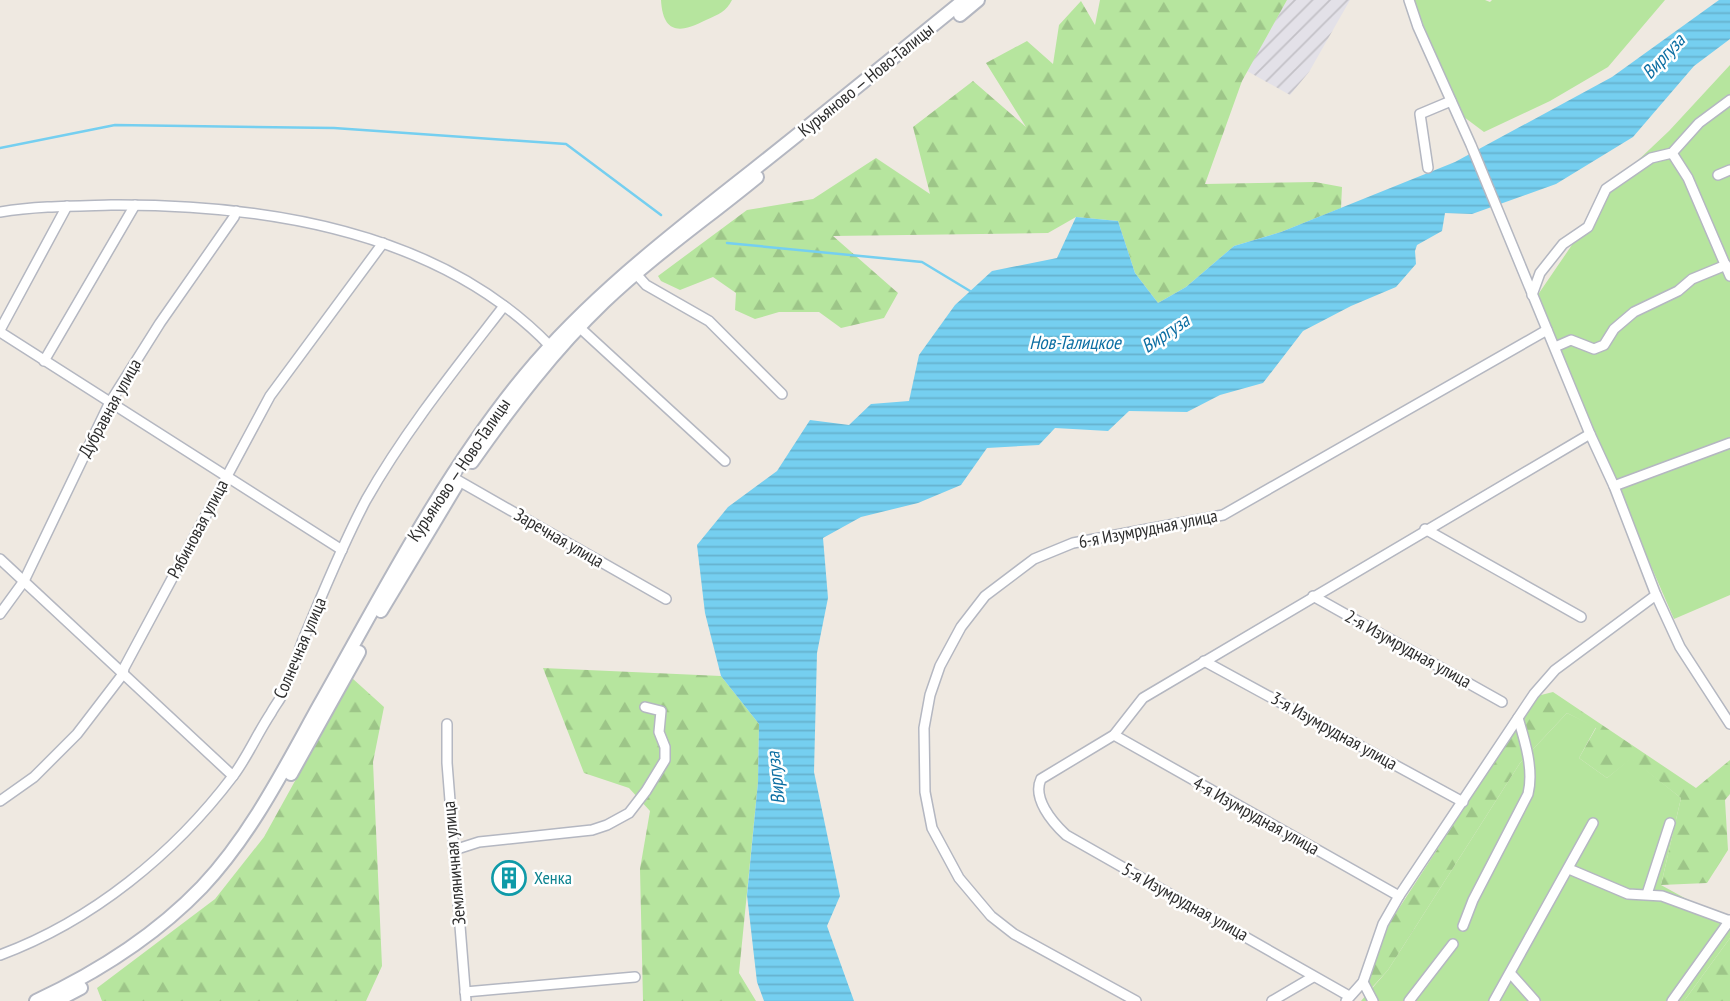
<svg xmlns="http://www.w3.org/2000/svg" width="1730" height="1001" viewBox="0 0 1730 1001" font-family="'PT Sans Narrow',sans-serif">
  <defs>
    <pattern id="industrial-furrows" width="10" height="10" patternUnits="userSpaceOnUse" patternTransform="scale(1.75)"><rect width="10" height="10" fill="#e3e1e8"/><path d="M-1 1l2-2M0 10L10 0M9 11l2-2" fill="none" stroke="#c3c1c7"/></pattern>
    <pattern id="forest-firs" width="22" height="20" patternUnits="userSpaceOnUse" patternTransform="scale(1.75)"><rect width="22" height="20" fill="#b6e59e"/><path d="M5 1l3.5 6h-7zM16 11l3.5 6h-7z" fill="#9dc588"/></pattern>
    <pattern id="water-rules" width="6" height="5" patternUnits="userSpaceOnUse" patternTransform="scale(1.75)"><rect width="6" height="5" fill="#75cff0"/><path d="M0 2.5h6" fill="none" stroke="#66b2ce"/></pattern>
  </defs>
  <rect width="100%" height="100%" fill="#efe9e1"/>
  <polygon fill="url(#industrial-furrows)" points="1287,0 1350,0 1309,72 1290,95 1247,71"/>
  <g fill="#b6e59e">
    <path d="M661 0H732C726 12 719 14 706 20 681 33 663 35 661 0Z"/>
    <polygon points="1413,0 1485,0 1490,2 1492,0 1665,0 1608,67 1550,101 1484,132 1460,114"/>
    <polygon points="1730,65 1730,595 1674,619 1535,299 1615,182 1669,131"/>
    <polygon points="1567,713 1596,727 1579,758 1607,778 1631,758 1681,798 1661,885 1730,923 1730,938 1684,1001 1361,1001 1388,970 1520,763"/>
  </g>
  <g fill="url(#forest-firs)">
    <polygon points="1100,0 1287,0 1242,81 1205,184 1315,182 1342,187 1341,208 1281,232 1234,246 1186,287 1158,303 1135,273 1118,221 1076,217 1048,233 833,236 898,293 884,318 841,328 819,312 779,312 755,319 735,310 736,293 713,277 680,290 661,281 658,276 747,210 813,199 876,158 930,194 913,127 973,81 1026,127 986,63 1027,41 1053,64 1059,25 1081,1 1095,25"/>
    <polygon points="543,668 721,676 759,724 758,782 739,973 756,1001 643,1001 640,869 650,811 629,788 584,773"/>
    <polygon points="352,678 384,707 373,762 382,966 366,1001 102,1001 97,988 215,899 264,837"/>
    <polygon points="1553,692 1696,788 1730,760 1730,794 1725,800 1728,850 1707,883 1661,885 1681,798 1631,759 1607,778 1579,758 1596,728 1567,713 1520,763 1388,970 1367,993 1371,969 1390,922 1537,696"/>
    <polygon points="1730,938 1730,1001 1684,1001"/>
  </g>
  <polygon fill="url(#water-rules)" points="1719,0 1730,0 1730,39 1694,66 1633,137 1556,184 1472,214 1445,213 1442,231 1417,245 1415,251 1416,264 1396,287 1351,306 1303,331 1263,383 1220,395 1187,412 1129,411 1108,431 1055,428 1039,445 987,448 961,485 918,503 861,517 823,538 828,598 817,653 814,772 840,896 827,926 854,1001 764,1001 757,982 747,895 758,782 759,724 721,676 705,613 697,545 728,507 777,471 810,420 849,425 871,404 909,401 919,355 955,305 992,271 1057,258 1076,217 1118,221 1135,273 1158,303 1186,287 1234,246 1281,232 1455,162 1612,77"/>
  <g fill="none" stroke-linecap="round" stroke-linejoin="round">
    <g stroke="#75cff0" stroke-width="2.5">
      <polyline points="0,148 115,125 334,128 566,144 661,215"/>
      <polyline points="727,243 922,262 970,291"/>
    </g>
    <g stroke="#b4b7c1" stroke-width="12">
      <g id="street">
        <polyline points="1409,0 1418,27 1471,145 1590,434 1614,486 1656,595 1680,647 1730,724"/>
        <polyline points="1672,153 1688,178 1730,276"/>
        <polyline points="1428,168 1420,114 1451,101"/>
        <polyline points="1718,175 1730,170"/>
        <path d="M0 212C37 206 74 206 111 205 264 204 439 231 550 346"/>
        <polyline points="637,275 646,285 709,321 782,394"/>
        <polyline points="1532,295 1540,273 1563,244 1588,227 1606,189 1651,158 1672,153 1699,123 1730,100"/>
        <polyline points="579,327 725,461"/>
        <polyline points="0,330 67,206"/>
        <polyline points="0,332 342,550"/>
        <polyline points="1555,347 1571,340 1594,349 1604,345 1614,329 1634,312 1678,291 1692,279 1726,265"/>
        <polyline points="44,361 135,205"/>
        <polyline points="452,477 666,599"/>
        <polyline points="1614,486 1730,443"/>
        <polyline points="1425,529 1581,617"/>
        <polyline points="0,559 233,776"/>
        <polyline points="1313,596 1502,702"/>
        <polyline points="0,614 24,581 109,404 160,323 234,217 236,211"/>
        <polyline points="1204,661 1463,802"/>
        <polyline points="447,724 447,763 466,1001"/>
        <polyline points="1114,735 1399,896"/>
        <polyline points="0,801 34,777 77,734 123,674 124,668 270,396 383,243"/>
        <polyline points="454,850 479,842 592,830 607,825 629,813 646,791 665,760 665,747 659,732 661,711 645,707"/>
        <polyline points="1569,869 1628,894 1662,896 1730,921"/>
        <polyline points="1647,894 1670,823"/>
        <path d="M1463 926 1473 900 1528 794C1534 770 1525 741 1518 718"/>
        <path d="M0 955C92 921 174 854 233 776 248 756 257 734 271 713 274 707 279 701 282 695 291 678 296 658 303 640 323 593 342 545 366 500 405 431 456 368 504 306"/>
        <polyline points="1511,974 1535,1001"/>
        <polyline points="1363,982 1373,1001"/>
        <polyline points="465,992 635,977"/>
        <path d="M1349 996 1066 835C1052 822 1032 798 1041 779L1114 735 1143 698 1590 434"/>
        <polyline points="1136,1001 1014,934 991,916 959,878 932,828 925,792 924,728 930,695 940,666 961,627 985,596 1034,559 1073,543 1223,515 1547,330"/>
        <polyline points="1272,1001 1313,977"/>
        <polyline points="1346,1001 1363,982 1383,924 1399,896 1534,694 1555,670 1656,595"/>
        <polyline points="1409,1001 1453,944"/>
        <polyline points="1494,1001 1593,823"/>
        <polyline points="1672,1001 1730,920"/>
      </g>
    </g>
    <g stroke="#b4b7c1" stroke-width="16">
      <g id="secondary">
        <polyline points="960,15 978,0"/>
        <path d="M472 462C512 405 554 350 604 302 651 257 707 218 757 177"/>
        <polyline points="381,611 456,486"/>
        <polyline points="291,774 359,652"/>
        <path d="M36 1001C98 972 154 937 202 887 251 835 284 769 319 706 383 593 442 476 525 375 591 296 672 234 752 171 824 114 894 57 964 0"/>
        <polyline points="56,1001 81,988"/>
      </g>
    </g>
    <use href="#street" stroke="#fff" stroke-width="9"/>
    <use href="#secondary" stroke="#fff" stroke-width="12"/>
  </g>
  <defs>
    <g id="building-ring" transform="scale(1.75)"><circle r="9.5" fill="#fff" stroke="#0f9aa8" stroke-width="1.5"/><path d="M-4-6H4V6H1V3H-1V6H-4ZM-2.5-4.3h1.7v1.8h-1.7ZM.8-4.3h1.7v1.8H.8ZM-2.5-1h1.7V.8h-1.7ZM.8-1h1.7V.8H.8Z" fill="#0f9aa8"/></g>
  </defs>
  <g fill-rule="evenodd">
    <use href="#building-ring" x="509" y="878"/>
  </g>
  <g text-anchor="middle" stroke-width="5" stroke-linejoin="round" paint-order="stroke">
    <g font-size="18" fill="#2e2e2e" stroke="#fff">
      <text transform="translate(866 80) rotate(-39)" y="6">Курьяново — Ново-Талицы</text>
      <text transform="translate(110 408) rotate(-61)" y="6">Дубравная улица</text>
      <text transform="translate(459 470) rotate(-56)" y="6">Курьяново — Ново-Талицы</text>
      <text transform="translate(198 529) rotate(-62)" y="6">Рябиновая улица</text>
      <text transform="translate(1148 529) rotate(-11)" y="6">6-я Изумрудная улица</text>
      <text transform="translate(559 538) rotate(30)" y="6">Заречная улица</text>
      <text transform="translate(300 648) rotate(-67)" y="6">Солнечная улица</text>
      <text transform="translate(1408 649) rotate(29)" y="6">2-я Изумрудная улица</text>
      <text transform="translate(1334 731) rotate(29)" y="6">3-я Изумрудная улица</text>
      <text transform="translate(1256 816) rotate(29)" y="6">4-я Изумрудная улица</text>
      <text transform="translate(454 863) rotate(-95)" y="6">Земляничная улица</text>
      <text transform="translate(1185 902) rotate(29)" y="6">5-я Изумрудная улица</text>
    </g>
    <g font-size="18" fill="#0d838f" stroke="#fff" text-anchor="start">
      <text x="534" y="884">Хенка</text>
    </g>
    <g font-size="19" font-style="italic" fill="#0d6fa3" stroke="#fff">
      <text transform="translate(1663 56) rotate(-47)" y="7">Виргуза</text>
      <text transform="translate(1165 333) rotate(-34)" y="7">Виргуза</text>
      <text x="1075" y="349">Нов-Талицкое</text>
      <text transform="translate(775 778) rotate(-96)" y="7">Виргуза</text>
    </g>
  </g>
</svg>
